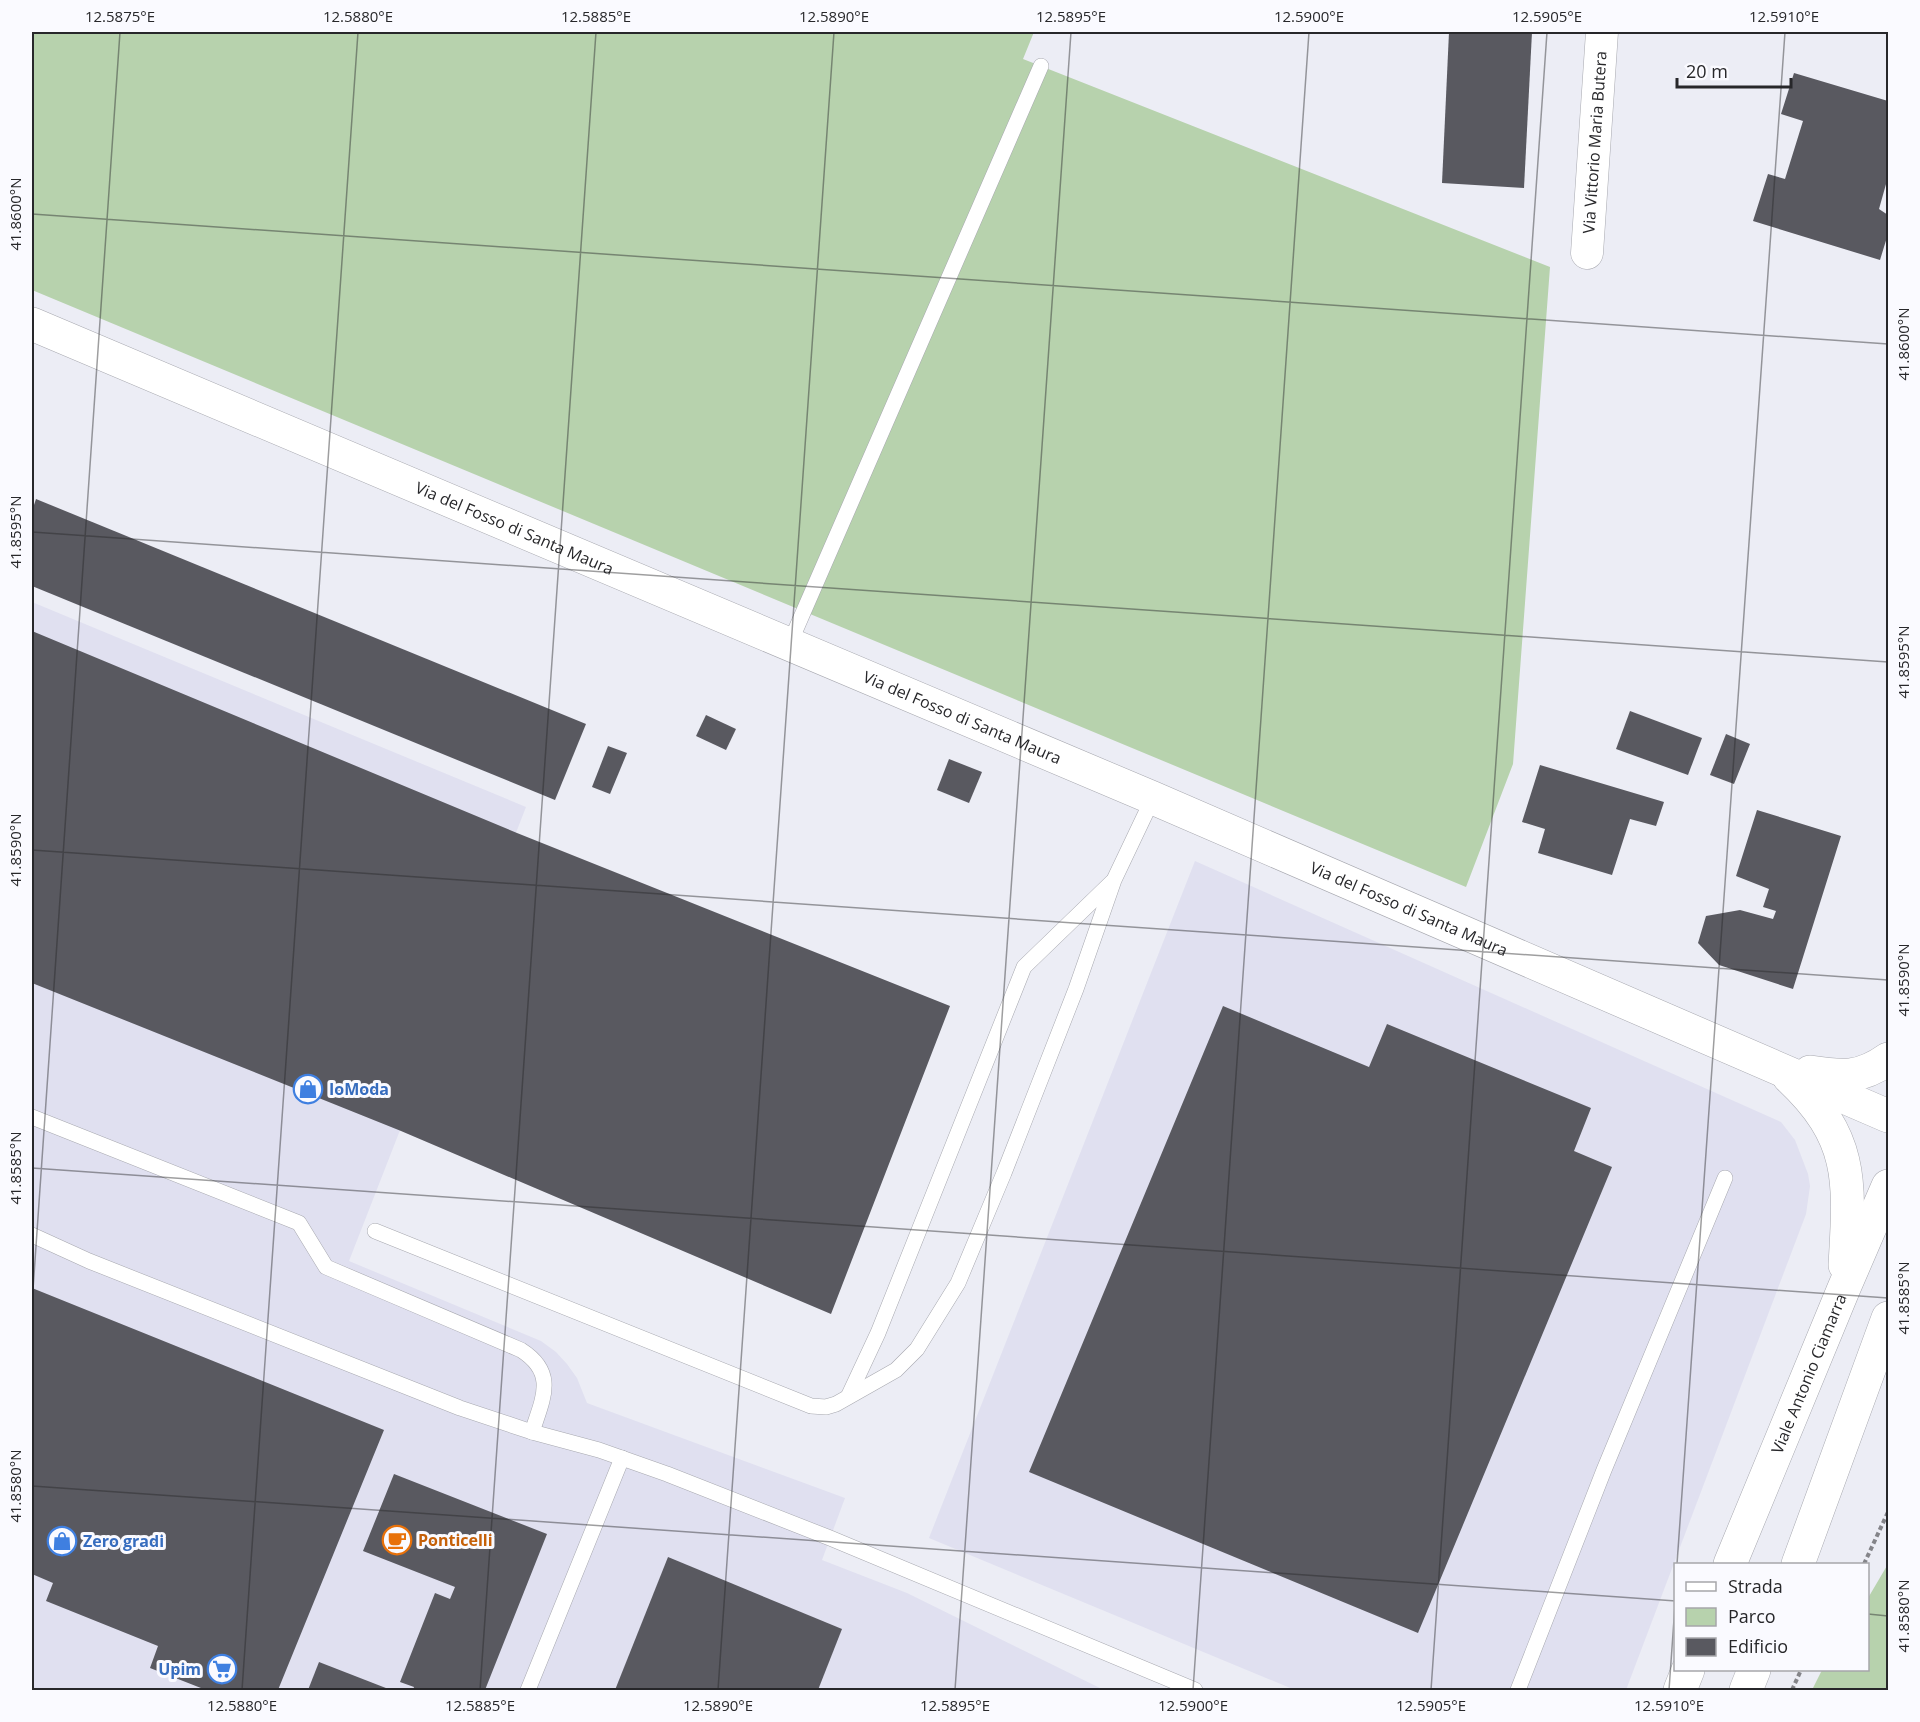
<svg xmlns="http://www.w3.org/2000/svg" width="1920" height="1722" viewBox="0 0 1920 1722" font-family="'Open Sans',sans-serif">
  <rect width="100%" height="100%" fill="#ecedf5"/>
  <g fill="#e0e0f0">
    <polygon points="32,602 526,807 349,1261 541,1341 556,1352 567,1364 577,1378 587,1403 845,1498 822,1560 907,1593 1104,1690 32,1690"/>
    <polygon points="1195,861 1781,1122 1795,1140 1808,1174 1810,1186 1806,1214 1626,1690 1295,1690 929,1538"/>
  </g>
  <g fill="#b7d2ad">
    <polygon points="32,32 1034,32 1023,59 1550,267 1513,764 1466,887 32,290"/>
    <polygon points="1888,1564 1888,1690 1812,1690 1822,1670 1868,1670 1868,1598"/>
  </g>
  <g fill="#595960">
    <polygon points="1449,32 1532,32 1524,188 1442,183"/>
    <polygon points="1794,73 1888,101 1888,177 1879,209 1888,215 1888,234 1880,260 1753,221 1768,174 1785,179 1803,121 1781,114"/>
    <polygon points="36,499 586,724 555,800 32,586 32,511"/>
    <polygon points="32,631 517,833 950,1006 831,1314 401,1131 32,983"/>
    <polygon points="1630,711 1702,738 1688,775 1616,749"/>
    <polygon points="706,715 736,729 726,750 696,736"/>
    <polygon points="1726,734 1750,744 1734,784 1710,775"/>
    <polygon points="608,746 627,753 610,794 592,787"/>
    <polygon points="949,759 982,772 969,803 937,790"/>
    <polygon points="1540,765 1664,802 1656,826 1630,819 1612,875 1538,853 1545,829 1522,822"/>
    <polygon points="1757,810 1841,836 1793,989 1719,965 1698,943 1706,916 1740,910 1773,919 1776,911 1763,907 1769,889 1736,876"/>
    <polygon points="1223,1006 1369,1067 1387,1024 1591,1108 1574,1151 1612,1167 1418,1633 1029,1472"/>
    <polygon points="32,1288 384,1430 278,1690 206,1690 150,1668 158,1646 46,1601 53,1583 32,1574"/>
    <polygon points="394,1474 547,1534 485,1690 413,1690 414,1687 400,1682 435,1593 450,1599 455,1587 363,1551"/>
    <polygon points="668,1557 842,1629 818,1690 615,1690"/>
    <polygon points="319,1662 391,1690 308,1690"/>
  </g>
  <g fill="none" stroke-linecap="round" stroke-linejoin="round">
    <g stroke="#a7a8af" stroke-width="16">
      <g id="service">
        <polyline points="789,645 1041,66"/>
        <path d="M32 1117 299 1223 326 1267 521 1350C557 1373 543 1398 532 1432"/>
        <polyline points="375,1231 811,1406 826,1407 836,1404 896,1370 917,1349 958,1283 1004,1173 1076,989 1114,880 1153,798"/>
        <polyline points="32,1235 89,1261 460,1408 532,1432 599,1450 667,1474 830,1538 1195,1690"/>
        <polyline points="849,1395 878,1333 1024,967 1112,882"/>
        <polyline points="528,1690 622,1458"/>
        <polyline points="1518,1690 1604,1470 1725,1178"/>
      </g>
    </g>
    <g stroke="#a7a8af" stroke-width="33">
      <g id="minor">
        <path id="s1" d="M1587 253 1602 32"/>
      </g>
    </g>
    <g stroke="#a7a8af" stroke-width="34">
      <g id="tertiary">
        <path id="s2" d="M32 324 1153 798 1888 1116"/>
        <path d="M1810 1072C1842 1077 1860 1079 1888 1059"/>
        <path d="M1789 1077C1854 1138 1850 1181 1845 1265"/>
        <path id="s3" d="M1730 1564 1844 1288 1888 1186"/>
        <polyline points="1798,1564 1888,1318"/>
        <polyline points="1680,1690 1688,1670"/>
        <polyline points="1746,1690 1754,1670"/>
      </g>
    </g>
    <g stroke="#848489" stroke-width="4" stroke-dasharray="4.5 3" stroke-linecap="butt">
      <polyline points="1864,1564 1888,1512"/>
      <polyline points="1792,1690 1801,1670"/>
    </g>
    <use href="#service" stroke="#fff" stroke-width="15"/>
    <use href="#minor" stroke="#fff" stroke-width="32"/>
    <use href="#tertiary" stroke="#fff" stroke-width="33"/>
  </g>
  <path fill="none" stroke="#27272a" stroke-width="1.5" stroke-opacity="0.45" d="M32 214 1888 344M32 532 1888 662M32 850 1888 980M32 1168 1888 1298M32 1304 120 32M32 1486 1676 1601M1677 1564 1785 32M1868 1614 1888 1616M242 1690 358 32M480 1690 596 32M718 1690 834 32M955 1690 1071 32M1193 1690 1309 32M1431 1690 1547 32M1669 1690 1676 1591"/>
  <defs>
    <g id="shop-ring" transform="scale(1.5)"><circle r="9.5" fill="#fafaff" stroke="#3f7fe0" stroke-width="1.5"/><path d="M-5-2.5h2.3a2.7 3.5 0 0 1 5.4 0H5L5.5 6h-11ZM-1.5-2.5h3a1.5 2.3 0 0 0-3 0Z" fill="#3f7fe0"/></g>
    <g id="cafe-ring" transform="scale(1.5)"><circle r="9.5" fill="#fafaff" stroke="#e8710a" stroke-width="1.5"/><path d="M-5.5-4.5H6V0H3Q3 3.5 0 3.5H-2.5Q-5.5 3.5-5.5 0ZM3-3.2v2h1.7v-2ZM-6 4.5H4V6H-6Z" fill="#e8710a"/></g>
    <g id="supermarket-ring" transform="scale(1.5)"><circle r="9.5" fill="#fafaff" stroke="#3f7fe0" stroke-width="1.5"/><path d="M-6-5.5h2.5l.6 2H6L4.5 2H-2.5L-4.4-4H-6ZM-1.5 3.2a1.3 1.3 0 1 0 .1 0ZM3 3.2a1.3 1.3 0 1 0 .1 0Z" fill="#3f7fe0"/></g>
  </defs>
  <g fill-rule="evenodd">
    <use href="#shop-ring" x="308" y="1089"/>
    <use href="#cafe-ring" x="397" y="1540"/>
    <use href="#shop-ring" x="62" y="1541"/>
    <use href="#supermarket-ring" x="222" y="1669"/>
  </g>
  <g text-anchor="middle" stroke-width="6" stroke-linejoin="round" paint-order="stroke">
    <g font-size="16" fill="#27272a" stroke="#fafaff">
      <text dy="6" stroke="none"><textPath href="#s1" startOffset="111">Via Vittorio Maria Butera</textPath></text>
      <text dy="6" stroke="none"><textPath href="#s2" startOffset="524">Via del Fosso di Santa Maura</textPath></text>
      <text dy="6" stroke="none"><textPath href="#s2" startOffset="1010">Via del Fosso di Santa Maura</textPath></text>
      <text dy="6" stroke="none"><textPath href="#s2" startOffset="1496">Via del Fosso di Santa Maura</textPath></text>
      <text dy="6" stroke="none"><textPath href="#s3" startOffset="206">Viale Antonio Ciamarra</textPath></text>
    </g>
    <g font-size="16" font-weight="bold" fill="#366cbe" stroke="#fafaff" text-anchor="start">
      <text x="329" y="1095">IoModa</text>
      <text x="83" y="1547">Zero gradi</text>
      <text x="201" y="1675" text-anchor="end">Upim</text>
    </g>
    <g font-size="16" font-weight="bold" fill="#c56008" stroke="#fafaff" text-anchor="start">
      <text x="418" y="1546">Ponticelli</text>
    </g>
  </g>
  <rect width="1920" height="1722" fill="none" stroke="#fafaff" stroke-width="66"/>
  <rect x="1674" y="1563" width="195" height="108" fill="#fafaff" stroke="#a6a6aa" stroke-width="1.5"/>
  <rect x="1686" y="1582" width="30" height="9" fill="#ffffff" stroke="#a6a6aa" stroke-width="1.5"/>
  <text x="1728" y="1593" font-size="18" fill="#27272a">Strada</text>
  <rect x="1686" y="1608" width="30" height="18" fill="#b7d2ad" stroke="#a6a6aa" stroke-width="1.5"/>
  <text x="1728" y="1623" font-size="18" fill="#27272a">Parco</text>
  <rect x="1686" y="1638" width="30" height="18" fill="#595960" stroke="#a6a6aa" stroke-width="1.5"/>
  <text x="1728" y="1653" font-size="18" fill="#27272a">Edificio</text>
  <path d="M1677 78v9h114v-9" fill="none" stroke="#27272a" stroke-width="3"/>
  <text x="1686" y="78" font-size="18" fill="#27272a" stroke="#fafaff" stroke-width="4.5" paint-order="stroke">20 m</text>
  <rect x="33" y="33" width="1854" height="1656" fill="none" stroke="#27272a" stroke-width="2"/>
  <g font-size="15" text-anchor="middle" fill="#27272a">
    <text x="120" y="22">12.5875°E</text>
    <text x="358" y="22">12.5880°E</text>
    <text x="596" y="22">12.5885°E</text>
    <text x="834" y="22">12.5890°E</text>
    <text x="1071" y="22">12.5895°E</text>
    <text x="1309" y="22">12.5900°E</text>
    <text x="1547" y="22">12.5905°E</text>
    <text x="1784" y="22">12.5910°E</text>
    <text transform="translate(16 214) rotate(-90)" y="5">41.8600°N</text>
    <text transform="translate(1904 344) rotate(-90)" y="5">41.8600°N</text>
    <text transform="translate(16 532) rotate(-90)" y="5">41.8595°N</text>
    <text transform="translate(1904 662) rotate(-90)" y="5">41.8595°N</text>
    <text transform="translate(16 850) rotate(-90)" y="5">41.8590°N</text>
    <text transform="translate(1904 980) rotate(-90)" y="5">41.8590°N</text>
    <text transform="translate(16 1168) rotate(-90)" y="5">41.8585°N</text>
    <text transform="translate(1904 1298) rotate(-90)" y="5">41.8585°N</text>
    <text transform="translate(16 1486) rotate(-90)" y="5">41.8580°N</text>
    <text transform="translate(1904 1616) rotate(-90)" y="5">41.8580°N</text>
    <text x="242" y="1711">12.5880°E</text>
    <text x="480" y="1711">12.5885°E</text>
    <text x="718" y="1711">12.5890°E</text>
    <text x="955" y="1711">12.5895°E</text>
    <text x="1193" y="1711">12.5900°E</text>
    <text x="1431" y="1711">12.5905°E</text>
    <text x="1669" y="1711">12.5910°E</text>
  </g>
</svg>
